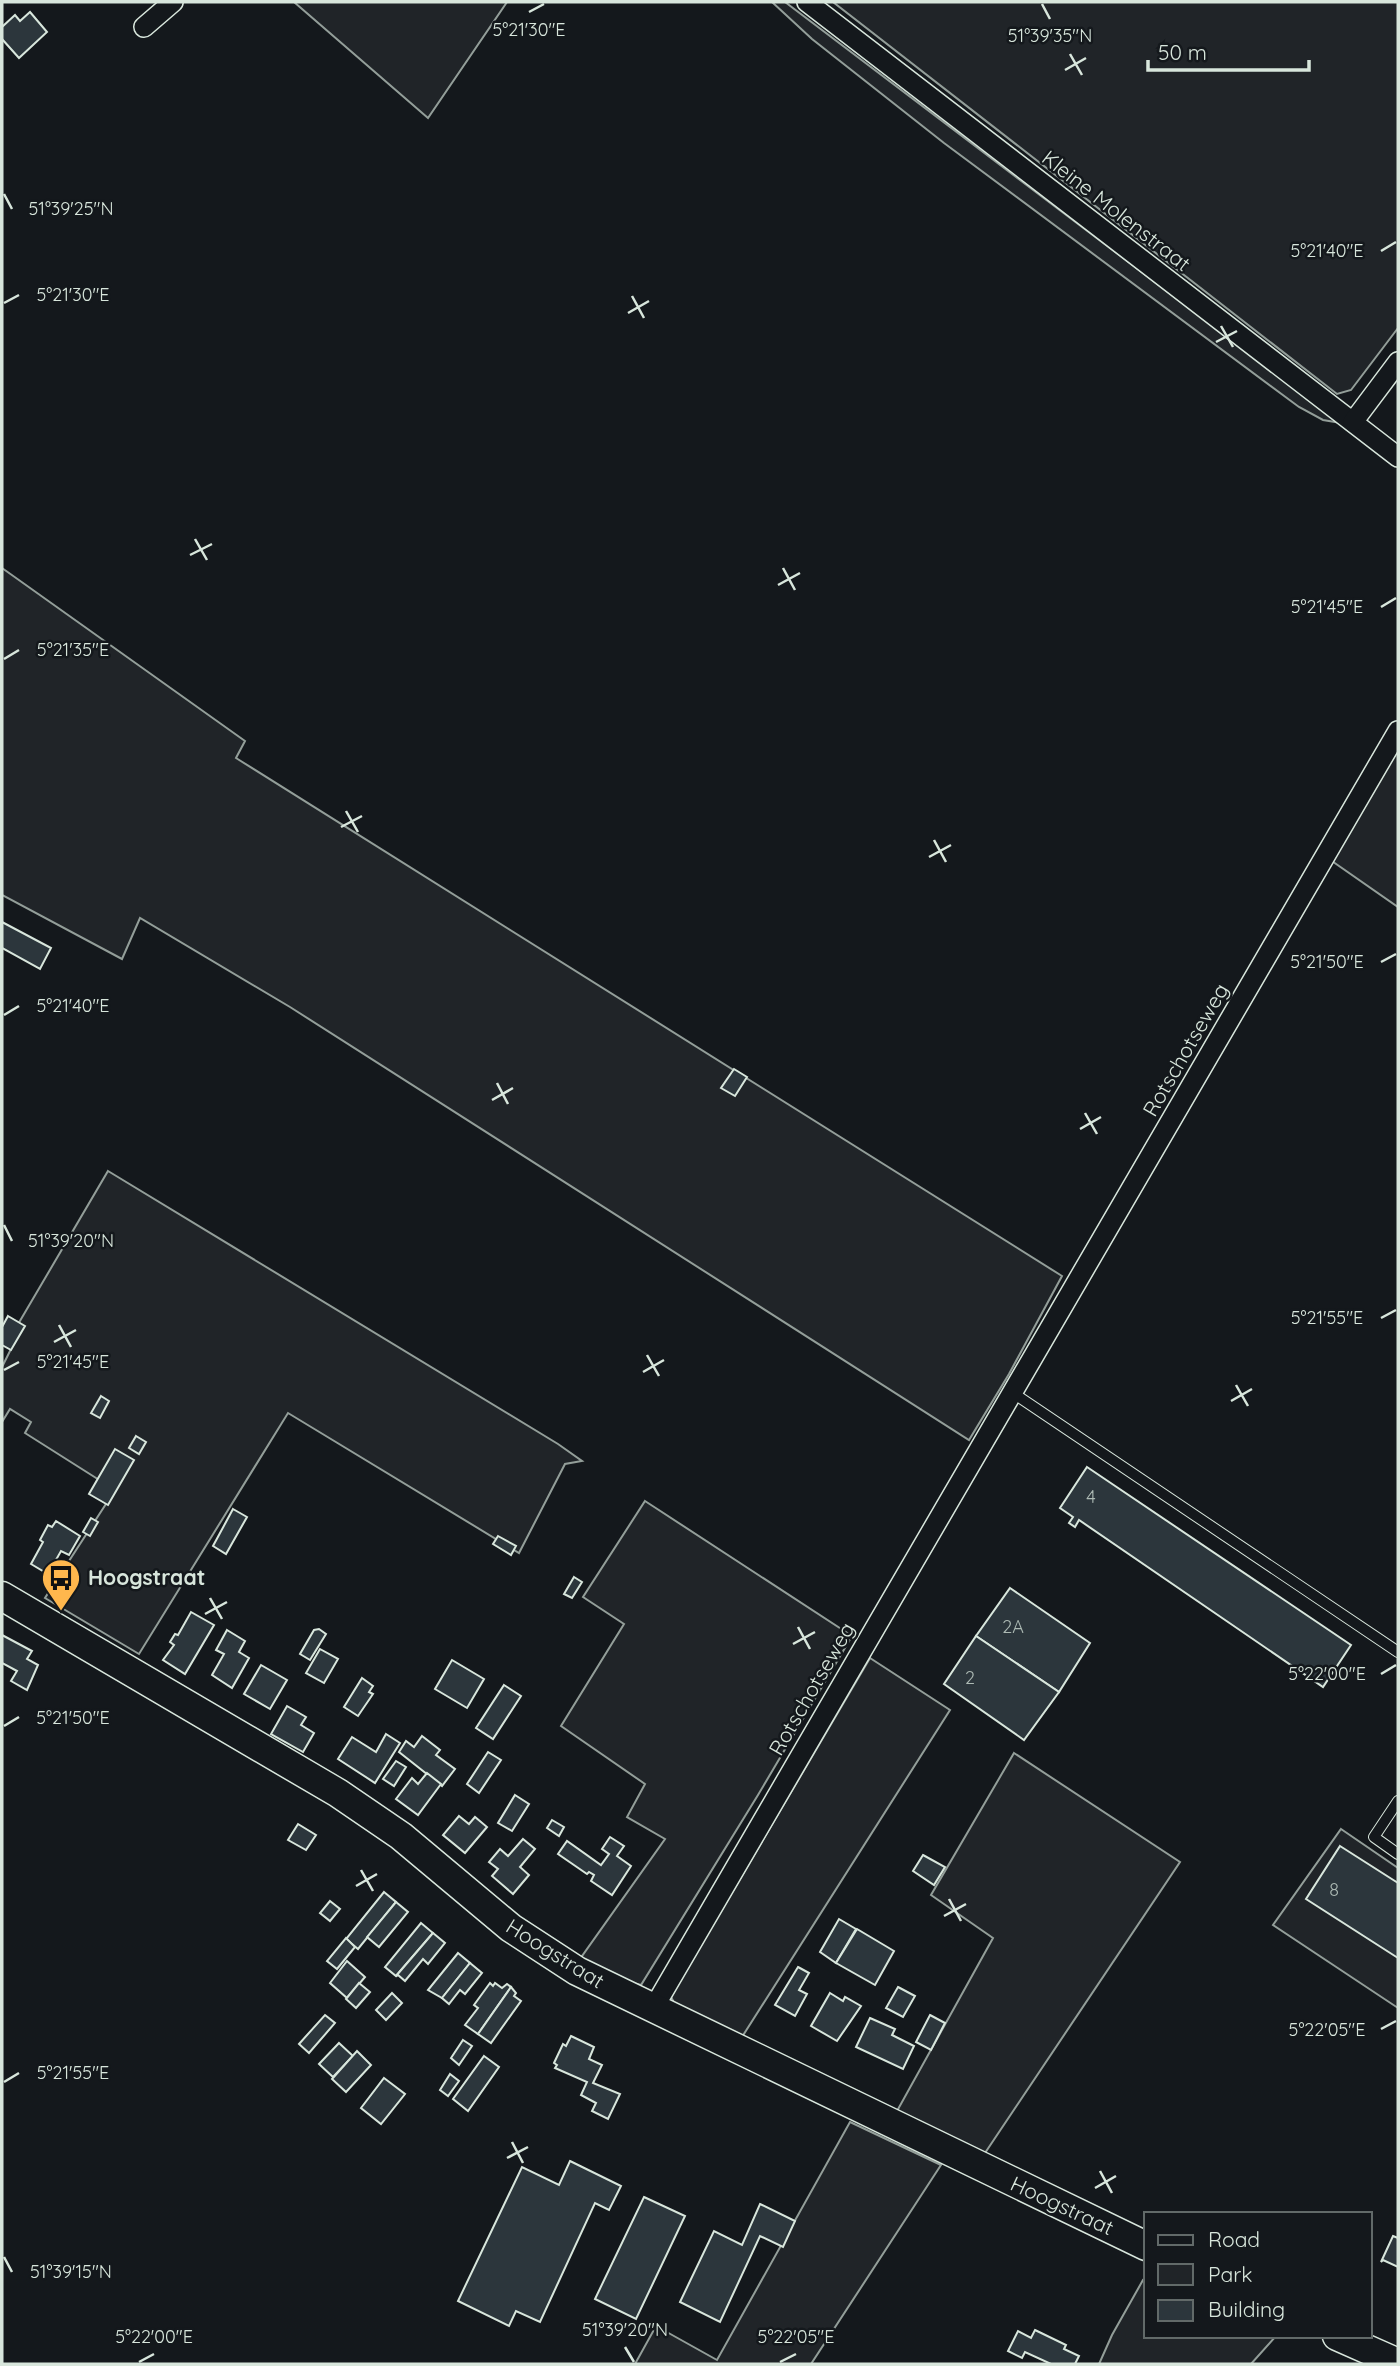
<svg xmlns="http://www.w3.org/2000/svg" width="1400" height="2366" viewBox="0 0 1400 2366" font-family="Quicksand,sans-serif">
  <rect width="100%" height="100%" fill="#14181c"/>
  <g fill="#202428" stroke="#939e99" stroke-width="2">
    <polygon points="294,2 507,2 428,118"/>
    <polygon points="772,2 785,2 1341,423 1323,420 1299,407 944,143 812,39"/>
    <polygon points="833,2 1398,2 1398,328 1351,390 1337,394"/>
    <polygon points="2,568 245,741 236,758 1062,1276 1009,1374 969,1440 290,1007 140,918 122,959 2,895"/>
    <polygon points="1398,738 1398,907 1329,859"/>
    <polygon points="108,1171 558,1444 582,1461 565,1464 519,1553 288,1413 139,1654 45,1598 115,1490 25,1433 31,1422 10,1409 2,1422 2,1367 11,1349 7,1343"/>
    <polygon points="645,1501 852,1636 758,1795 641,1985 620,1980 580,1959 665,1839 627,1817 645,1784 561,1726 624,1624 583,1597"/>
    <polygon points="870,1658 950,1710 742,2037 677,2008 671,1997 677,1986"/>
    <polygon points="1014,1753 1180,1862 985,2153 897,2111 993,1938 931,1895"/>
    <polygon points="1341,1829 1398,1868 1398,2008 1273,1925"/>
    <polygon points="850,2122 941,2165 811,2364 635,2364 656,2326 717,2360"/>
    <polygon points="1143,2280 1146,2281 1146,2336 1276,2336 1251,2364 1099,2364 1112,2335"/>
  </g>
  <g fill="#2c363c" stroke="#d8e6dc" stroke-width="2">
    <polygon points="30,12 47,32 19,58 2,39 2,27 15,15 20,21"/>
    <polygon points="2,922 51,948 40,969 2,948"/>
    <polygon points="734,1069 747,1077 735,1096 721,1088"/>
    <polygon points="8,1316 25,1326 11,1350 2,1345 2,1327"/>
    <polygon points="101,1396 109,1401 100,1418 91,1413"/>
    <polygon points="136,1436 146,1442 139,1454 129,1448"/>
    <polygon points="115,1449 134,1460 108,1505 89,1494"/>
    <polygon points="1087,1467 1351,1645 1323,1687 1079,1520 1075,1527 1069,1523 1073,1517 1060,1508"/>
    <polygon points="233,1509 247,1517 226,1554 213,1546"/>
    <polygon points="91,1518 98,1522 90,1536 83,1532"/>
    <polygon points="56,1521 80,1536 69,1555 61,1551 48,1574 31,1564 43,1542 40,1540 48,1525 52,1527"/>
    <polygon points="498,1536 516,1546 511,1555 493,1544"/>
    <polygon points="574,1577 582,1582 572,1598 564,1594"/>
    <polygon points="1010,1588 1090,1643 1059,1692 976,1636"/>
    <polygon points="191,1612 214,1625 185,1674 163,1660 174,1645 170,1642 175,1634 178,1635"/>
    <polygon points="319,1629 326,1634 310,1660 300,1654 314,1630"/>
    <polygon points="227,1630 245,1641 239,1652 249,1658 232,1688 212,1675 224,1654 216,1650"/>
    <polygon points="2,1635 32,1651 27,1659 38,1665 27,1690 11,1681 17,1671 2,1663"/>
    <polygon points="976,1636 1059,1692 1024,1740 944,1684"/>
    <polygon points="320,1649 338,1659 324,1683 306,1673"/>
    <polygon points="452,1660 484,1679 467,1708 435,1689"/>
    <polygon points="261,1665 287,1680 270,1709 244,1694"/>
    <polygon points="362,1678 373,1686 369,1692 373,1694 358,1716 344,1707"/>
    <polygon points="504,1685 521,1696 493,1739 476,1728"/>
    <polygon points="287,1706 306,1717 301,1725 314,1733 303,1752 271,1734"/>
    <polygon points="386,1734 400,1743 375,1783 338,1759 352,1737 376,1752"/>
    <polygon points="422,1736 440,1750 436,1755 455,1769 442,1786 399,1752 406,1741 414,1747"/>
    <polygon points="488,1752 501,1760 479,1793 467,1784"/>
    <polygon points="396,1761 406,1767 394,1786 383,1779"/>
    <polygon points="427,1773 441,1784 418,1815 396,1799 412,1778 418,1784"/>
    <polygon points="515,1795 529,1804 512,1831 498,1823"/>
    <polygon points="459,1816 469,1824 475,1817 487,1827 465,1853 443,1835"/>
    <polygon points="552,1820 564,1827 559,1836 547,1828"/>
    <polygon points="298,1824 316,1835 306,1850 288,1840"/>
    <polygon points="610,1837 624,1846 617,1856 631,1866 612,1895 591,1881 594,1875 589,1872 587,1874 558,1854 567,1841 601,1865 609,1854 602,1849"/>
    <polygon points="523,1839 535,1849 520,1867 529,1875 513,1894 492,1876 498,1869 489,1862 500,1849 508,1856"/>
    <polygon points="1340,1846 1398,1883 1398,1958 1306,1899"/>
    <polygon points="923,1855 945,1867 934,1885 913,1871"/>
    <polygon points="384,1892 396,1902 358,1949 346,1939"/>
    <polygon points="330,1901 340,1909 330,1921 320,1913"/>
    <polygon points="396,1902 408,1912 379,1947 367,1937"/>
    <polygon points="839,1919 856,1929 836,1963 820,1952"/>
    <polygon points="421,1923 433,1933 396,1976 385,1967"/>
    <polygon points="857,1929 894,1951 875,1985 836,1963"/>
    <polygon points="433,1933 445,1943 428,1964 423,1959 405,1981 398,1975 396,1976"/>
    <polygon points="346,1938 355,1947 337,1969 327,1961"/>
    <polygon points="458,1953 470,1963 442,1998 428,1990"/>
    <polygon points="347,1961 365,1977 347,1998 330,1983"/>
    <polygon points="470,1963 482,1973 465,1994 460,1990 449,2004 442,1998"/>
    <polygon points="798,1967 809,1973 799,1990 807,1994 795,2016 775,2005"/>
    <polygon points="359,1983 370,1992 356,2008 346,1999"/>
    <polygon points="490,1983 493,1986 495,1983 502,1988 507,1984 511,1987 478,2034 465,2025 478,2008 474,2005"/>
    <polygon points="511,1987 516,1993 514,1996 521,2001 491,2043 478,2034"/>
    <polygon points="898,1987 915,1996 903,2017 886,2008"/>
    <polygon points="392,1993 402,2003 386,2020 376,2010"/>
    <polygon points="830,1993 843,2001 845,1997 861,2006 837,2041 811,2026"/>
    <polygon points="325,2015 335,2023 309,2053 299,2044"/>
    <polygon points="930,2015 945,2023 931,2050 916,2042"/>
    <polygon points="870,2018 895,2029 892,2035 914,2046 903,2069 856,2047"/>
    <polygon points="571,2036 594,2047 589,2059 602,2065 593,2083 620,2094 608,2119 592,2111 596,2103 581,2095 587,2082 555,2068 557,2065 554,2063 563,2044 566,2046"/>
    <polygon points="463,2040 472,2046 459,2065 451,2058"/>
    <polygon points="339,2043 353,2056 333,2077 319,2064"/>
    <polygon points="357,2051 371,2065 346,2092 332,2079"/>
    <polygon points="484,2056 499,2067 468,2111 453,2099"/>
    <polygon points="450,2074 459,2081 448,2096 440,2090"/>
    <polygon points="384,2078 405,2094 381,2124 361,2108"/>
    <polygon points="570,2161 621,2186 609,2210 595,2203 540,2322 516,2311 509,2326 458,2301 522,2167 559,2185"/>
    <polygon points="644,2197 685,2216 636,2319 595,2299"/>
    <polygon points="760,2204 795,2221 783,2247 760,2236 720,2322 680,2302 714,2231 742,2245"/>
    <polygon points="1393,2236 1398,2238 1398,2267 1383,2260 1381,2262"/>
    <polygon points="1035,2330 1066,2345 1064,2349 1079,2356 1075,2364 1051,2364 1025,2352 1022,2358 1008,2351 1018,2331 1031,2338"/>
  </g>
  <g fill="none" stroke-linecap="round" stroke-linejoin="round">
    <g stroke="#d8e6dc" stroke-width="12">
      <g id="lane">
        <polyline points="1013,1393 1398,1652"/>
        <polyline points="1398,1801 1374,1837 1398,1854"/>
      </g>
    </g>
    <g stroke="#d8e6dc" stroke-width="22">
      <g id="street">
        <polyline points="807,2 1398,457"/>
        <polyline points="144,27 173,2"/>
        <polyline points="1353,422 1398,362"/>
        <polyline points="653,2009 1398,731"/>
      </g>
    </g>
    <g stroke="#d8e6dc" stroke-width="31">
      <g id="secondary">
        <polyline points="2,1596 338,1793 401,1836 511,1928 577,1971 1146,2246"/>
        <polyline points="1337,2336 1398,2363"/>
      </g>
    </g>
    <use href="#lane" stroke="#14181c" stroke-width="10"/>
    <use href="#street" stroke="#14181c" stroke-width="19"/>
    <use href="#secondary" stroke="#14181c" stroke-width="28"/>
  </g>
  <path fill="none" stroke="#d8e6dc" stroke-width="2.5" d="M1042 4 1050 19M529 12 544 4M1070 54 1082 75M1065 70 1086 58M4 194 12 209M1381 251 1396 242M632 296 644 318M4 303 19 295M628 313 649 301M1221 326 1233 347M1216 342 1237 331M195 539 207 560M190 555 212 544M783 568 795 590M778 585 800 573M1381 607 1396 598M4 659 19 650M346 811 358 832M341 827 362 816M934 840 946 862M929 857 951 845M1381 962 1396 954M4 1015 19 1006M497 1083 508 1104M492 1100 513 1088M1085 1113 1097 1134M1080 1129 1101 1117M4 1225 12 1241M1381 1318 1396 1310M59 1325 71 1347M54 1342 76 1330M647 1355 659 1376M4 1370 19 1362M643 1372 664 1360M1236 1385 1248 1406M1231 1401 1252 1389M210 1598 222 1619M205 1614 227 1602M798 1627 810 1649M793 1644 815 1632M1381 1674 1396 1665M4 1726 19 1717M361 1870 373 1891M356 1886 377 1874M949 1899 961 1921M944 1916 966 1904M1381 2029 1396 2021M4 2082 19 2073M512 2142 523 2163M507 2158 528 2147M1100 2171 1112 2193M1095 2188 1116 2176M4 2257 12 2272M625 2347 634 2362M139 2362 154 2354M780 2362 796 2354"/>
  <defs>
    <g id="bus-pin" transform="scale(2.0125)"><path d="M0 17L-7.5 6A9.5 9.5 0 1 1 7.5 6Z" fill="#ffb74d" stroke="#14181c"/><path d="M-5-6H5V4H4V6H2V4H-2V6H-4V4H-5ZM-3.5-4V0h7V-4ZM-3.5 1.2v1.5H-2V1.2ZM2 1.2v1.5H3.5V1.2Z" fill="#111"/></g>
  </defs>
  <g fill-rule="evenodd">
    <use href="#bus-pin" x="61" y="1578"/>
  </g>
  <g text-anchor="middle" stroke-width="5" stroke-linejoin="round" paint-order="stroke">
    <g font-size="18" fill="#adbab4">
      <text x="1091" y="1503">4</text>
      <text x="1013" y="1633">2A</text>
      <text x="970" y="1684">2</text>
      <text x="1334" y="1896">8</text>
    </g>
    <g font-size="21" fill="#d8e6dc" stroke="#14181c">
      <text transform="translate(1116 211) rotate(38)" y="7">Kleine Molenstraat</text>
      <text transform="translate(1186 1050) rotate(-60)" y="7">Rotschotseweg</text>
      <text transform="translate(812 1689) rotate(-60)" y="7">Rotschotseweg</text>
      <text transform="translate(555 1954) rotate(32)" y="7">Hoogstraat</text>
      <text transform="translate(1062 2206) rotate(25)" y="7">Hoogstraat</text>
    </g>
    <g font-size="21" font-weight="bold" fill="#d8e6dc" stroke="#14181c" text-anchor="start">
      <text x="88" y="1585">Hoogstraat</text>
    </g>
  </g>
  <g font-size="18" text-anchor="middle" fill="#d8e6dc" stroke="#14181c" stroke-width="5" stroke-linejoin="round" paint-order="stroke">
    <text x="529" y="36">5°21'30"E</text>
    <text x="1050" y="42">51°39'35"N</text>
    <text x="71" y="215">51°39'25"N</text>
    <text x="1327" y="257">5°21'40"E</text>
    <text x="73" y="301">5°21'30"E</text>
    <text x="1327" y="613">5°21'45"E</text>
    <text x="73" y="656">5°21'35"E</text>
    <text x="1327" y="968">5°21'50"E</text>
    <text x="73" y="1012">5°21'40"E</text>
    <text x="71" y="1247">51°39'20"N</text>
    <text x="1327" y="1324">5°21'55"E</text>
    <text x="73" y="1368">5°21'45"E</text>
    <text x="1327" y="1680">5°22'00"E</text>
    <text x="73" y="1724">5°21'50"E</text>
    <text x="1327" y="2036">5°22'05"E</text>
    <text x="73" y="2079">5°21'55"E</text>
    <text x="71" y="2278">51°39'15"N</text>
    <text x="625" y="2336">51°39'20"N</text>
    <text x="154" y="2343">5°22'00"E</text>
    <text x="796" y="2343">5°22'05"E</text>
  </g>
  <rect width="1400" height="2366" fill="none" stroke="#d8e6dc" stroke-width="7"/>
  <rect x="1144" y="2212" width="228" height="126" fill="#14181c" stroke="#626a69" stroke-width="2"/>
  <rect x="1158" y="2235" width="35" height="10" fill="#14181c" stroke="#626a69" stroke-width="2"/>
  <text x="1208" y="2247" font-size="21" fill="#d8e6dc">Road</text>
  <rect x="1158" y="2264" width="35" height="21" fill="#202428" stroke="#626a69" stroke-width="2"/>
  <text x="1208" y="2282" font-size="21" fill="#d8e6dc">Park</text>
  <rect x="1158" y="2300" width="35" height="21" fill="#2c363c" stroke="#626a69" stroke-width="2"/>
  <text x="1208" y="2317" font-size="21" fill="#d8e6dc">Building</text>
  <path d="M1148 60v10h161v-10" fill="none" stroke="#d8e6dc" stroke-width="3.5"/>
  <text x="1158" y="60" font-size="21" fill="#d8e6dc" stroke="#14181c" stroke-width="5" paint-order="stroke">50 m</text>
</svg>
